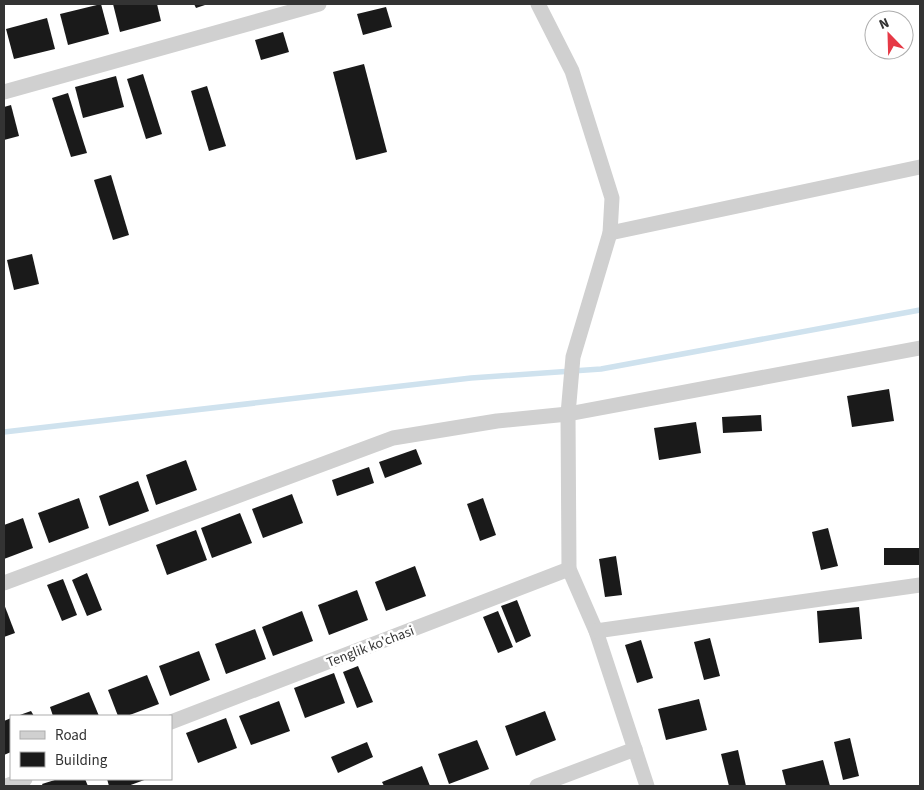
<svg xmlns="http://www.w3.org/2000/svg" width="924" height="790" viewBox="0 0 924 790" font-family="'Source Sans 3',sans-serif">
  <rect width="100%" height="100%" fill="#fff"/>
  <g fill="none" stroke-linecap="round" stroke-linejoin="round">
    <polyline stroke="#cfe2ee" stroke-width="5.5" points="4,432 471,378 601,369 920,310"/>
  </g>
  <g fill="#1a1a1a">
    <polygon points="101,4 109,34 68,45 60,14"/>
    <polygon points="113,4 157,4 161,21 120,32"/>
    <polygon points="194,4 208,4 196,8"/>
    <polygon points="386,7 392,27 363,35 357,14"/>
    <polygon points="47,18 55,49 14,59 6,29"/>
    <polygon points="283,32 289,52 261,60 255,40"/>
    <polygon points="364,64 387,152 356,160 333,72"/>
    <polygon points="143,74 162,134 146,139 127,79"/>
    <polygon points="116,76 124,107 83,118 75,87"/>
    <polygon points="207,86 226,146 209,151 191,91"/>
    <polygon points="68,93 87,153 71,157 52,98"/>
    <polygon points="11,105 19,136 4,140 4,107"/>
    <polygon points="111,175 129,235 113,240 94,180"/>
    <polygon points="32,254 39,284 14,290 7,260"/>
    <polygon points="889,389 894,421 852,427 847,396"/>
    <polygon points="761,415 762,431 723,433 722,417"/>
    <polygon points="696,422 701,453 659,460 654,428"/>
    <polygon points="416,449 422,464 385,478 379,462"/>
    <polygon points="186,460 197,490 156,505 146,475"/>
    <polygon points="369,467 374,483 337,496 332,480"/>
    <polygon points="138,481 149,511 109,526 99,496"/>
    <polygon points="292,494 303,523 263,538 252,509"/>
    <polygon points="79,498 89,528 49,543 38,513"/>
    <polygon points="483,498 496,535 480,541 467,504"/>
    <polygon points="240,513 252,543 212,558 201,528"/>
    <polygon points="23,518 33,548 4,559 4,525"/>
    <polygon points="828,528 838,566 821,570 812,532"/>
    <polygon points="196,530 207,560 167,575 156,545"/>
    <rect x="884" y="548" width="36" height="17"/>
    <polygon points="616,556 622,595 605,597 599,559"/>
    <polygon points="415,566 426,596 386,611 375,582"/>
    <polygon points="87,573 102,610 87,616 72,580"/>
    <polygon points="63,579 77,615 62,621 47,585"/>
    <polygon points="357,590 368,620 329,635 318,605"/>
    <polygon points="517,600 531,636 516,643 501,606"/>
    <polygon points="4,604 15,633 4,637"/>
    <polygon points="859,607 862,639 819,643 817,611"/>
    <polygon points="302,611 313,641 273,656 262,627"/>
    <polygon points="498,611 513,647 498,653 483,617"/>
    <polygon points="255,629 266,659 226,674 215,644"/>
    <polygon points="710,638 720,676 704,680 694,642"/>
    <polygon points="641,640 653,678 637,683 625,645"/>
    <polygon points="199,651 210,680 170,696 159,666"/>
    <polygon points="358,666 373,702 357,708 343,672"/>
    <polygon points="334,673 345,703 305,718 294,688"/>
    <polygon points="147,675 159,704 127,716 118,716 108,690"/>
    <polygon points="89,692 99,716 53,716 50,707"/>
    <polygon points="699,699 707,730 666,740 658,709"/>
    <polygon points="279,701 290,731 251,745 239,716"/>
    <polygon points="31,711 34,716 17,716"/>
    <polygon points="545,711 556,740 516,756 505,726"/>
    <polygon points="11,718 11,752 4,755 4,721"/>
    <polygon points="226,718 237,748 198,763 186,733"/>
    <polygon points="850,738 859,776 843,780 834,742"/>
    <polygon points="477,740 489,769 449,784 438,754"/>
    <polygon points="367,742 373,757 338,773 331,757"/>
    <polygon points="738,750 746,786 729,786 721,754"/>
    <polygon points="823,760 830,786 786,786 782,770"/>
    <polygon points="422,766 430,786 384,786 382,782"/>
    <polygon points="58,779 85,779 88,786 43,786 42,784"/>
    <polygon points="107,779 147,779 128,786 109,786"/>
  </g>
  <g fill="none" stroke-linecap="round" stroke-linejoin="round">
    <g stroke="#d0d0d0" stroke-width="15">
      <polyline points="538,4 572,71 612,198 610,233 573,357 568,414 569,569 596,631 647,786"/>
      <polyline points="4,92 319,4"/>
      <polyline points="610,233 920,167"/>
      <polyline points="4,583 393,438 497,421 568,414 920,348"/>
      <polyline points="596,631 920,585"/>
      <polyline points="171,722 569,569"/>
      <polyline points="6,786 25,779"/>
      <polyline points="537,786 635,749"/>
    </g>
  </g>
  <g text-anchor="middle" stroke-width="5" stroke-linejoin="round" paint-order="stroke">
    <g font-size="14" fill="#333" stroke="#fff">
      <text transform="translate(370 646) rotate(-21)" y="5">Tenglik ko'chasi</text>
    </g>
  </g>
  <rect width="924" height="790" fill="none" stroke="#333333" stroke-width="10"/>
  <rect x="10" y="715" width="162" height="65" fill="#ffffff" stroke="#adadad"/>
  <rect x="20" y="731" width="25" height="8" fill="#d0d0d0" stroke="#adadad"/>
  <text x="55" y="740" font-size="15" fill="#333333">Road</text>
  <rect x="20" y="752" width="25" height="15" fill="#1a1a1a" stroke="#adadad"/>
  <text x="55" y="765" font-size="15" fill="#333333">Building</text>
  <g transform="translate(889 35) rotate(337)"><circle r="24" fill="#ffffff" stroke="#adadad"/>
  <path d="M0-4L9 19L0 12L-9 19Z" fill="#e63946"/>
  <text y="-8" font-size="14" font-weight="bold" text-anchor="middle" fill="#333333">N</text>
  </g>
</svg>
